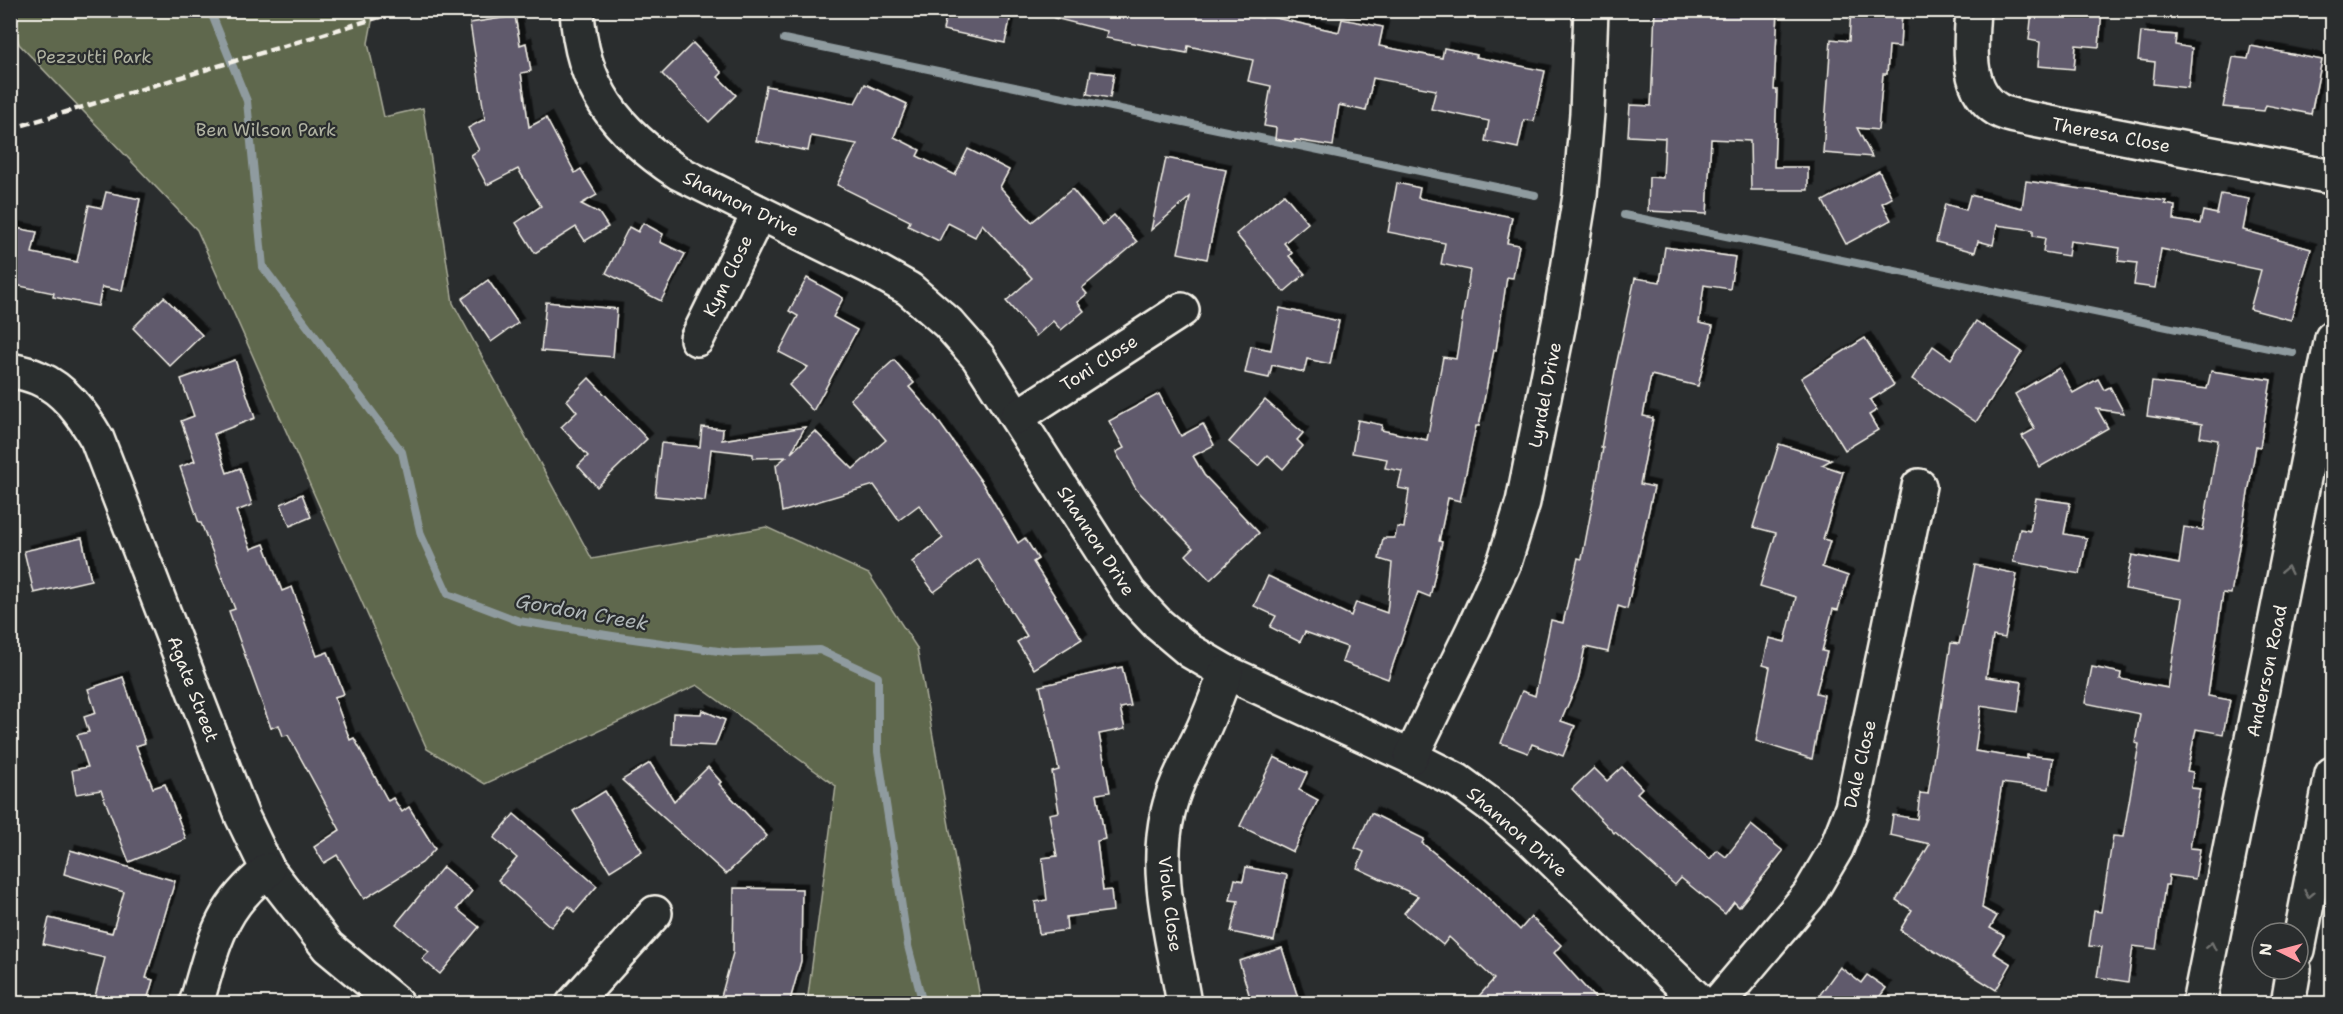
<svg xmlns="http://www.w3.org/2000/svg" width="2343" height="1014" viewBox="0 0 2343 1014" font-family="'Shantell Sans',sans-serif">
  <defs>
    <filter id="shadow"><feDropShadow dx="5.5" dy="-5.5" stdDeviation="0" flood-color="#0009"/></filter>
  </defs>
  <rect width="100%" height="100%" fill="#2a2d2e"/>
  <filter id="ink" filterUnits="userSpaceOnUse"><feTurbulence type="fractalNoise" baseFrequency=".0167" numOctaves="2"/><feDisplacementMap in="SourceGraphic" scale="12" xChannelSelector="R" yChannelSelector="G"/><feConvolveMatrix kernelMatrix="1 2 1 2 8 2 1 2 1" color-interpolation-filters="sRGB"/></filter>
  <g filter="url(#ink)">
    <polygon fill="#5f674d" stroke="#aaac9a" stroke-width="1.5" points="10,11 374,11 368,43 384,117 423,108 453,303 592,559 766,527 869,574 917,648 981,1003 807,1003 836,786 697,685 485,784 427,749 197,230 19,44"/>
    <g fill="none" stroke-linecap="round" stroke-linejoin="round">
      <g stroke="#8f9b9f" stroke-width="8">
        <polyline points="210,10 247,101 263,267 402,452 421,535 448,594 519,621 619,637 733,653 820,650 878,677 878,752 908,946 923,1004"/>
        <polyline points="784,39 1535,195"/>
        <polyline points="1624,215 2293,353"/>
      </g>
    </g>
    <g fill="#605a6c" stroke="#f4f1e8" stroke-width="1.5" filter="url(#shadow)">
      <polygon points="947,10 1012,10 1005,43 943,30"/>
      <polygon points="1055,10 1223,10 1262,18 1262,15 1339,32 1342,19 1383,27 1379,46 1442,58 1444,48 1477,55 1476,57 1545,71 1534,121 1524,120 1518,148 1485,141 1489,121 1431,109 1436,90 1373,78 1366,111 1339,105 1333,146 1295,140 1295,142 1275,139 1276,128 1264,126 1271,86 1248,81 1253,60 1188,46 1187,53 1106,38 1107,31 1054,18"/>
      <polygon points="1655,10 1778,10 1774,90 1777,90 1774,167 1808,167 1808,190 1751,190 1750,141 1711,139 1707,214 1648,211 1649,177 1663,178 1665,138 1628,136 1630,105 1651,106"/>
      <polygon points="1851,10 1902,10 1900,47 1889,46 1887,74 1883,74 1878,130 1857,128 1872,157 1823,153 1831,39 1849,41"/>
      <polygon points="2032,10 2102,10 2099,47 2076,45 2074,69 2038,66 2040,42 2029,40"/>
      <polygon points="515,16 520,45 526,43 531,71 521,73 529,127 546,118 575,173 581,169 597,195 581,204 599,213 608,227 585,241 576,227 535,253 516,223 541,206 518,169 487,185 471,155 479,150 468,128 485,119 470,23"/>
      <polygon points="2141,32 2176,35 2175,45 2192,48 2188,88 2153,84 2155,62 2138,60"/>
      <polygon points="693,43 722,73 718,77 736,95 709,122 662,74"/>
      <polygon points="2251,46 2322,60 2311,114 2266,105 2264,111 2223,107 2233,57 2248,59"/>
      <polygon points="1091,71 1114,74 1110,98 1087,94"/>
      <polygon points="865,84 907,104 894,137 920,150 917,156 955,175 968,149 1009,170 1000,187 1032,222 1072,189 1102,225 1114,215 1137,242 1082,288 1087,294 1077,302 1084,311 1061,330 1053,321 1036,336 1006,301 1032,278 982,224 975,237 948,223 939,241 908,226 910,221 837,185 857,144 811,136 808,151 756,141 766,86 855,103"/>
      <polygon points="1166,158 1226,170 1207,259 1178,253 1190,197 1151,230"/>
      <polygon points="1879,171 1892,198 1882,203 1891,220 1846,244 1823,201"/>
      <polygon points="2026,181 2166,201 2165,204 2175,206 2174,220 2200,224 2203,211 2217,214 2221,194 2249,199 2243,230 2311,249 2291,320 2250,309 2261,270 2161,249 2155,288 2134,285 2137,263 2118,261 2120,248 2070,241 2068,256 2043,252 2045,238 2033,236 2033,230 1997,225 1993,245 1978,241 1975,252 1936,242 1945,204 1966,210 1970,195 2022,208"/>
      <polygon points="1397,183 1420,188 1418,198 1512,217 1507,243 1519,245 1513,278 1507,277 1496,350 1494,350 1479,426 1476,426 1460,501 1448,498 1439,541 1442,542 1430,597 1418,592 1388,679 1342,662 1347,647 1305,632 1300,642 1270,627 1276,616 1254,606 1268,576 1351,616 1356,602 1387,613 1392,563 1379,559 1383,538 1395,538 1397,527 1404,528 1409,490 1398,488 1402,471 1385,468 1387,459 1352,453 1358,420 1382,425 1381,430 1427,440 1443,357 1456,359 1470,270 1441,264 1445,243 1388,232"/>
      <polygon points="106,192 140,199 122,291 102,287 98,306 53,297 54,293 10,284 10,227 37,232 32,253 77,262 89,205 102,208"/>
      <polygon points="1284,194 1308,223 1284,243 1292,253 1289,256 1305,274 1284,292 1236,234"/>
      <polygon points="643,223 663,234 660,242 685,254 661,301 606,273 629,227 638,232"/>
      <polygon points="1665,247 1735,257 1730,289 1704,285 1699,323 1713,326 1698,386 1651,375 1643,416 1653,418 1640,484 1654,487 1627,609 1618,606 1608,652 1585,647 1578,681 1561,721 1575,726 1563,756 1532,744 1528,753 1501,743 1522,691 1535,696 1551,620 1563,623 1578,558 1582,559 1603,448 1601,448 1616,366 1635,278 1660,282"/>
      <polygon points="807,278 843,298 833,317 857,330 813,411 789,385 808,367 779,352 798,316 789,311"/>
      <polygon points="488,280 518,323 491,342 462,299"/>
      <polygon points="164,297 202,335 170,366 133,328"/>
      <polygon points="546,302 617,309 613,357 541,351"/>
      <polygon points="1280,308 1339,321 1330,364 1307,359 1304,372 1272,365 1269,378 1245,373 1251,346 1271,350"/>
      <polygon points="1976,321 2022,352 1976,422 1912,379 1933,346 1951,359"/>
      <polygon points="1865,338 1894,385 1870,400 1877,410 1869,415 1878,430 1845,450 1801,378"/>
      <polygon points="235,360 255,418 214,434 227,473 240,468 252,505 236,511 251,549 264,544 282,591 292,587 317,656 328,652 344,694 334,697 350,740 354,738 388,801 393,798 402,812 409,807 435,849 422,863 364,899 337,855 324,863 314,847 340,830 288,735 283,736 279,725 271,728 229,611 235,609 201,523 199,523 180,467 195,461 181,421 194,416 181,379"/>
      <polygon points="894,360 914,383 909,387 936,418 983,484 1018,543 1025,538 1038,559 1033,562 1082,639 1034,669 1017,642 1027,636 978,559 934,592 912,562 943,538 919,505 899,520 874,485 782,512 776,465 786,457 753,458 753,454 711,449 705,501 655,496 661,443 700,447 702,427 723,429 722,440 805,427 791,453 815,431 853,469 886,440 850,399"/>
      <polygon points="2059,368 2073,393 2098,379 2104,390 2110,387 2124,413 2097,409 2108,428 2040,467 2022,436 2035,429 2015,394"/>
      <polygon points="2211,371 2271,380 2260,447 2256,446 2231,594 2223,593 2208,696 2230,700 2223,734 2196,729 2187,771 2193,772 2191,788 2200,789 2190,848 2200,849 2195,879 2169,875 2168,885 2165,885 2156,949 2133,946 2128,982 2097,977 2102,947 2089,946 2094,911 2101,912 2113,836 2123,837 2139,744 2135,743 2140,714 2085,703 2092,667 2121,673 2120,679 2168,688 2182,599 2125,589 2132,555 2179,564 2184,527 2203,530 2218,440 2200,437 2202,424 2147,416 2152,382 2207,389"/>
      <polygon points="589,378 647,439 597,487 578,466 588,456 561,427 577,412 567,400"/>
      <polygon points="1159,394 1181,436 1203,424 1214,445 1193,456 1204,475 1259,533 1210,580 1186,555 1193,548 1136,489 1116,452 1124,448 1109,421"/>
      <polygon points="1265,400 1303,433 1297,440 1303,446 1283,469 1268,455 1258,466 1229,442"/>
      <polygon points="1779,444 1831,460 1822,465 1843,472 1823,539 1830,541 1822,567 1848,576 1838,610 1833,609 1822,651 1827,652 1816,693 1824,695 1812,759 1756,741 1770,667 1763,665 1769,638 1785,642 1796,597 1760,586 1776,533 1753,527"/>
      <polygon points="302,494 311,517 290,526 281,504"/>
      <polygon points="2036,498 2070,503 2064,534 2087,538 2080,574 2013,562 2020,529 2030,531"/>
      <polygon points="82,538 91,580 34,593 24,551"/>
      <polygon points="1975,565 2017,574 2005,638 1993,636 1986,677 2022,682 2018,712 1981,706 1975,751 2027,759 2027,755 2053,758 2049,789 2002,783 1982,908 1997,916 1990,928 2004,936 1993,953 2011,964 1996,990 1900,930 1912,910 1896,900 1930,844 1890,835 1893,815 1917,819 1920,793 1928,794 1951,643 1959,644"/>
      <polygon points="1122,667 1131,706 1120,708 1125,729 1099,734 1110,792 1097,794 1105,839 1097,841 1103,891 1111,890 1113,911 1066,917 1067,930 1039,934 1035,902 1047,900 1042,858 1057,856 1049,814 1059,812 1052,772 1059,770 1040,686"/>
      <polygon points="123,677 145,743 136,746 153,788 165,784 186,839 129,862 101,790 76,794 72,770 88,767 77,735 89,732 84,717 96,713 88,689"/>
      <polygon points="702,710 725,720 715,746 672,744 673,713 701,714"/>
      <polygon points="1274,757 1307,773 1299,790 1318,800 1293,852 1240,826"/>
      <polygon points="650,763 674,801 708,767 721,782 719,784 767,836 726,874 622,780"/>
      <polygon points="1622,767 1642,788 1637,793 1710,859 1717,850 1726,857 1751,825 1783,851 1739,907 1734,902 1725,914 1681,878 1675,885 1615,832 1614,833 1572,789 1594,768 1607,781"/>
      <polygon points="605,791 642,851 610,871 573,811"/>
      <polygon points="1371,813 1424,839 1422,843 1480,890 1520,930 1531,917 1561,945 1554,953 1600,1004 1472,1004 1494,979 1449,937 1443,945 1404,913 1418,896 1357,868 1364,852 1355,848"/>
      <polygon points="514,814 597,886 575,912 569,906 551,927 498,880 517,858 494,838"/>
      <polygon points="70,850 175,881 146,978 153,980 146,1004 93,1004 105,958 43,944 49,918 112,933 124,892 64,874"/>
      <polygon points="443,867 472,891 457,909 479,927 440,974 422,959 429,952 396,924"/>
      <polygon points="1246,867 1287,875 1274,941 1231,932 1238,901 1230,900 1235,879 1243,881"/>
      <polygon points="734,888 802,889 801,961 789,1004 719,1004 733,953"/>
      <polygon points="1282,948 1300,1004 1252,1004 1239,961"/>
      <polygon points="1840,967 1861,983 1867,975 1886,988 1880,996 1890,1004 1813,1004"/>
    </g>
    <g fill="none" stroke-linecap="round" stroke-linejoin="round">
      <g stroke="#f4f1e8" stroke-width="38">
        <g id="minor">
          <path d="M577 10C581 88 617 132 679 173L870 267 909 289 948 323 978 357 1129 593 1158 624 1190 651 1226 672 1411 757 1458 781 1495 808 1533 841 1702 1004"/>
          <path d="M1973 10C1971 43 1964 90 1998 110 2008 116 2022 117 2034 120L2332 177"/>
          <polyline points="697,339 759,213"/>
          <path d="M10 370C20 372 29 374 38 378 65 389 83 415 97 439L242 816 268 870 328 947 397 1004"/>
          <polyline points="1017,417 1182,310"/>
          <polyline points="1411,757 1474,628 1505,560 1523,502 1560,318 1580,196 1587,113 1591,10"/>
          <polyline points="2298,950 2332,774"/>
          <path d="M196 1004C214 945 217 910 268 870"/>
          <polyline points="573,1004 655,913"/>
          <path d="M1184 1004C1174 942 1153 875 1168 812 1174 785 1188 761 1200 736 1210 716 1218 693 1226 672"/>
          <polyline points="1717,1004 1809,895 1836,849 1852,808 1919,486"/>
          <polyline points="2199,1004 2332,338"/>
          <polyline points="2288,1004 2294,969"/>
        </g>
      </g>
      <use href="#minor" stroke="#2a2d2e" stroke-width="33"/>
      <polyline stroke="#f4f1e8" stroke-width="4.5" stroke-dasharray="9 4.5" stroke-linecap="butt" points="10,129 403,10"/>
    </g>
    <defs><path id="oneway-chevron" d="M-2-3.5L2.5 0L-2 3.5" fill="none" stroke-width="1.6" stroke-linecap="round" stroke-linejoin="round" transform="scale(1.5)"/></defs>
    <g stroke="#71726f">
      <use href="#oneway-chevron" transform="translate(2287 570) rotate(-78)"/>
      <use href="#oneway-chevron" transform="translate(2309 894) rotate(101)"/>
      <use href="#oneway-chevron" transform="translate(2211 946) rotate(-78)"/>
    </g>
  </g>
  <g text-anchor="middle" stroke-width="4.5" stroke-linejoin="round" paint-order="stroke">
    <g font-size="18" fill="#b1b3a2" stroke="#2a2d2e">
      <text x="94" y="63">Pezzutti Park</text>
      <text x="266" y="136">Ben Wilson Park</text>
    </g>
    <g font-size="18" fill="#f4f1e8" stroke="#2a2d2e">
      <text transform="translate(2111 135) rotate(11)" y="6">Theresa Close</text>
      <text transform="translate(741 204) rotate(26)" y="6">Shannon Drive</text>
      <text transform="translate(728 276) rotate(-64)" y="6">Kym Close</text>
      <text transform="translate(1099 363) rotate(-33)" y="6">Toni Close</text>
      <text transform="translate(1545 395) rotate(-79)" y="6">Lyndel Drive</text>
      <text transform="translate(1096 541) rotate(57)" y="6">Shannon Drive</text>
      <text transform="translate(2267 671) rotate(-78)" y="6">Anderson Road</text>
      <text transform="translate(193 689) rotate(69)" y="6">Agate Street</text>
      <text transform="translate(1860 764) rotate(-77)" y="6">Dale Close</text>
      <text transform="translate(1517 832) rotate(41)" y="6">Shannon Drive</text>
      <text transform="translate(1170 904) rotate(83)" y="6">Viola Close</text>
    </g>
    <g font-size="20" font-style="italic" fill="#b0b7b8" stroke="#2a2d2e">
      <text transform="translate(582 612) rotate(10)" y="7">Gordon Creek</text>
    </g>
  </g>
  <rect width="2343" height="1014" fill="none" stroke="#2a2d2e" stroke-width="36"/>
  <rect x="18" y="18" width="2307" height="978" fill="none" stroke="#f4f1e8" stroke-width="2" filter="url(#ink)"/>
  <g transform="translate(2280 951) rotate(276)"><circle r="28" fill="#2a2d2e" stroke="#7b7b78" stroke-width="1.5"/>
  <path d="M0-4.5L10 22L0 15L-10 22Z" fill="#ff9aa2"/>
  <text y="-9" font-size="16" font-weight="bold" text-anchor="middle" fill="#f4f1e8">N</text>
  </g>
</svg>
